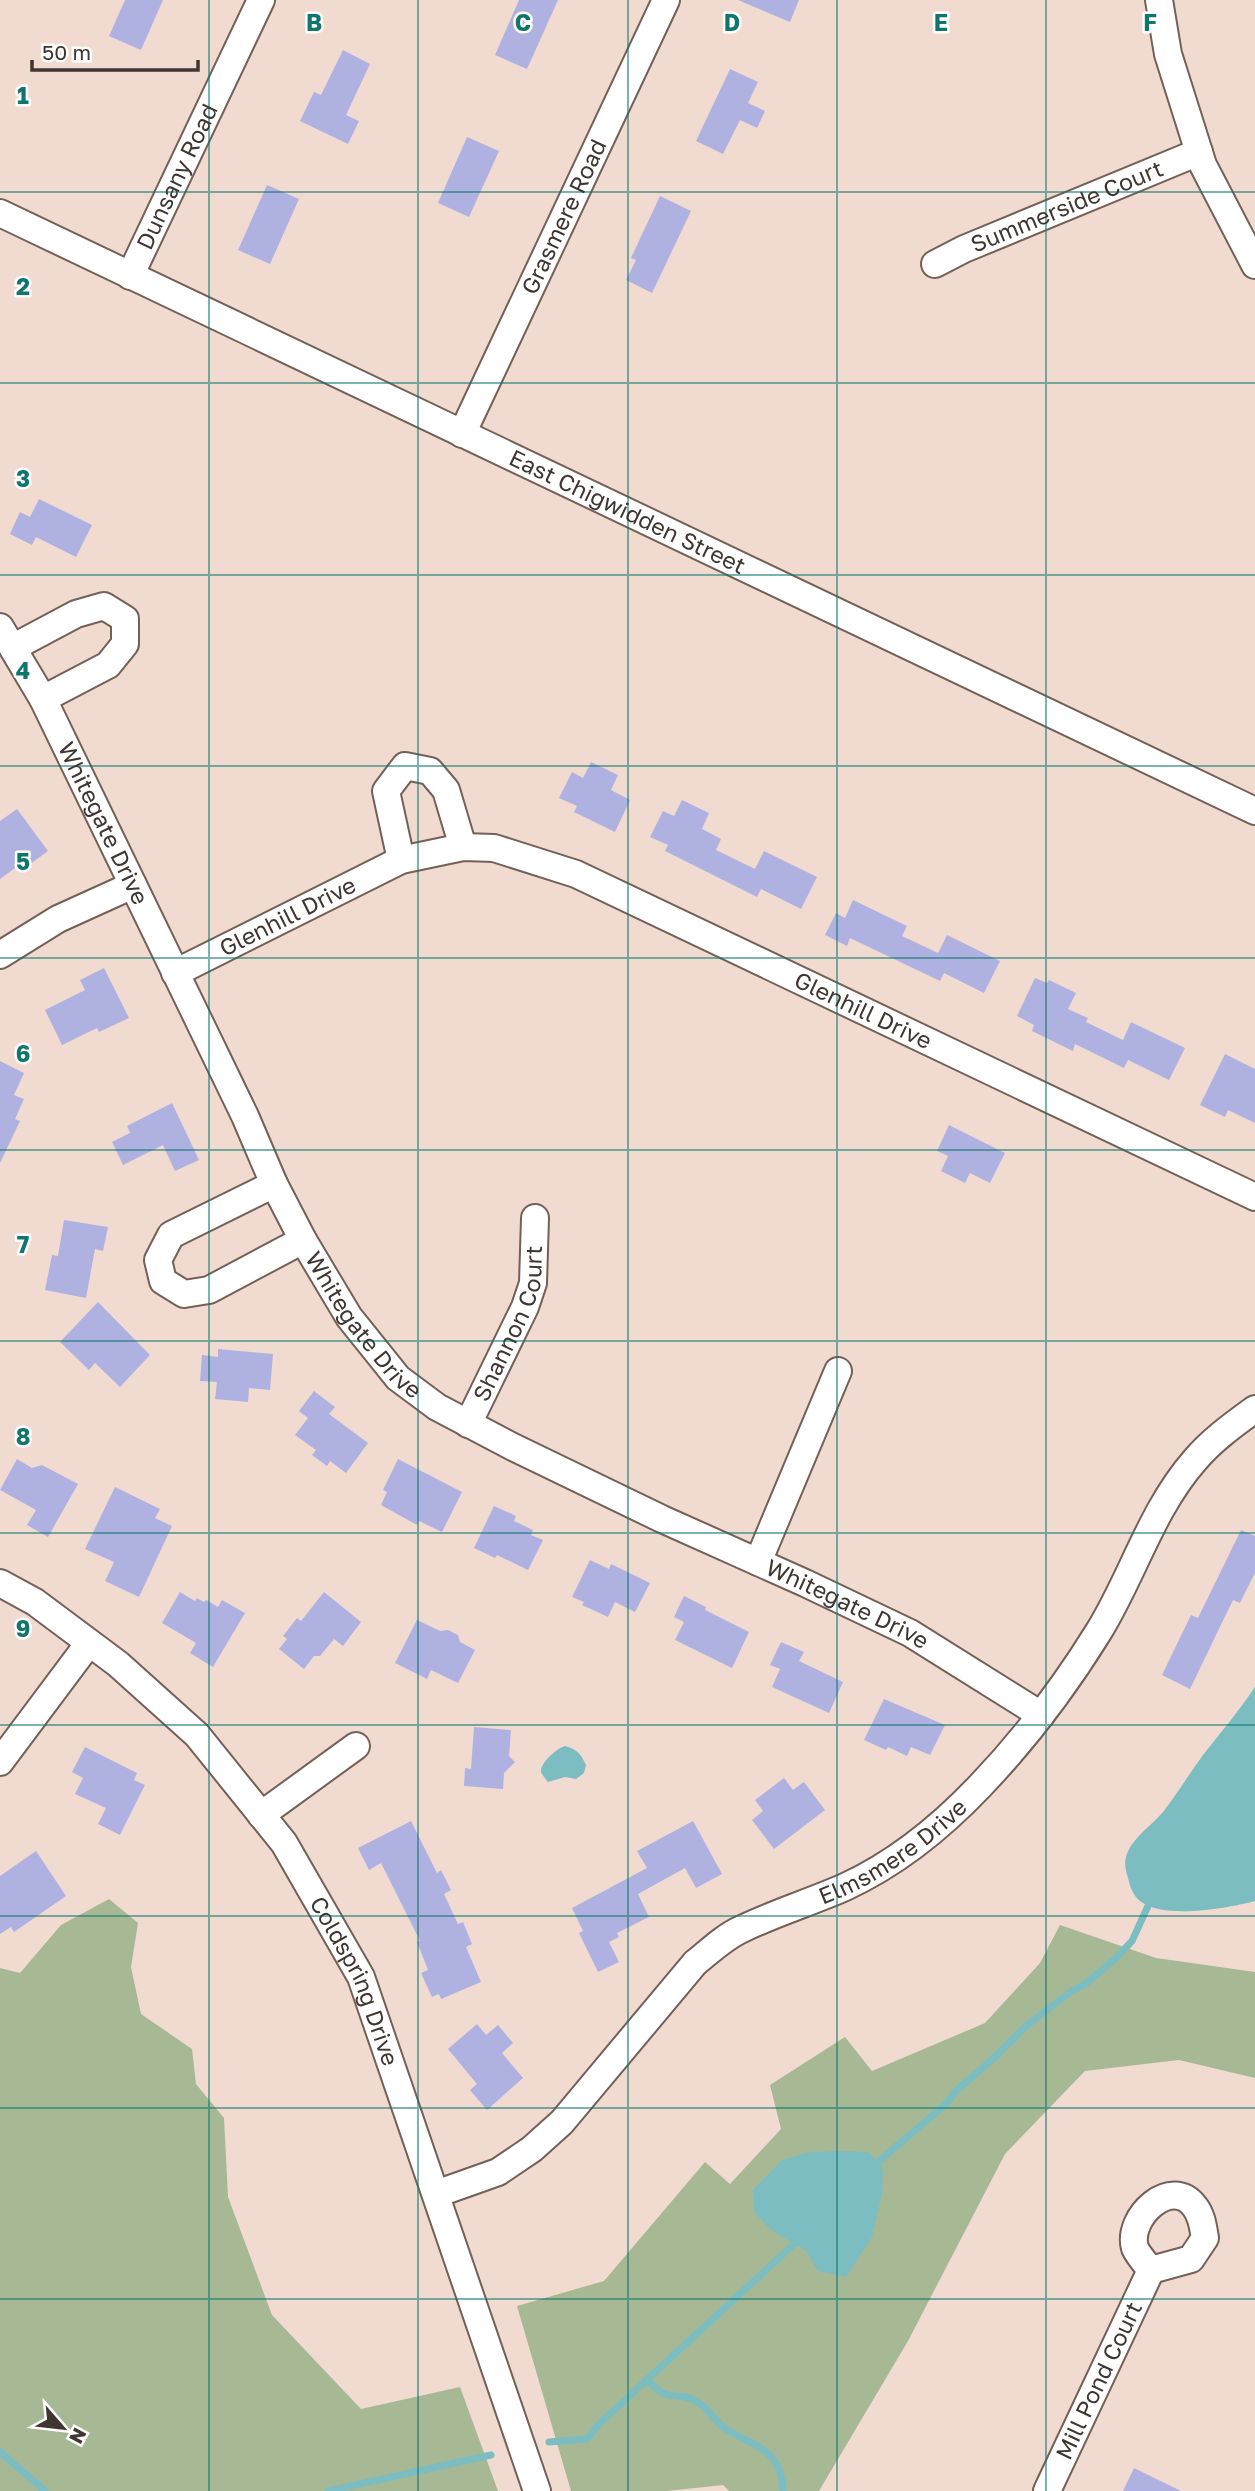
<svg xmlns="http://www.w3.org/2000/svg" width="1255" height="2491" viewBox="0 0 1255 2491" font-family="'Golos Text',sans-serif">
  <rect width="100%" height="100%" fill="#f1dbd1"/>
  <g fill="#a7b895">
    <polygon points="109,1899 138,1923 131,1967 141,2014 192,2049 196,2084 224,2118 228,2197 272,2315 361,2409 460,2387 498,2491 0,2491 0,1968 20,1973 61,1925"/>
    <polygon points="1060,1925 1156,1958 1255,1972 1255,2078 1179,2060 1085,2071 1005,2154 908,2341 819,2491 729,2491 723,2485 667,2491 571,2491 517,2306 604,2281 705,2162 730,2184 781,2129 770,2085 845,2037 872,2071 985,2023 1040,1963"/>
  </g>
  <g fill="#7bbdc1">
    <path d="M1255 1687V1901C1229 1908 1163 1920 1140 1901 1133 1895 1130 1887 1128 1878 1126 1871 1124 1864 1126 1857 1131 1839 1151 1826 1163 1812 1177 1794 1189 1774 1203 1755 1221 1732 1239 1711 1255 1687Z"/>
    <path d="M565 1746C577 1749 581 1754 586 1765L584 1773 576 1779 565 1777 548 1782C547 1781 541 1773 541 1772 540 1763 557 1748 565 1746Z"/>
    <polygon points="842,2151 868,2152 883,2167 882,2194 872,2237 846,2277 818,2271 806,2251 771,2230 754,2212 753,2190 782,2160 809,2152"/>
  </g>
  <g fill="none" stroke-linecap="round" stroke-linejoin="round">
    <g stroke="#7bbdc1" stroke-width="7">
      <polyline points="878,2162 946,2104 957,2090 994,2058 1026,2026 1073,1990 1084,1985 1115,1959 1132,1941 1148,1906"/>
      <path d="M647 2379C669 2405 673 2390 694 2400 707 2406 714 2421 726 2429 756 2448 781 2448 783 2491"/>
      <polyline points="549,2442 587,2439 599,2424 794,2244"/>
      <polyline points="0,2452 45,2491"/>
      <polyline points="328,2491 491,2455"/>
    </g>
  </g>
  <g fill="#afb2e1">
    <polygon points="125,0 163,0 141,50 109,36"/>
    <polygon points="519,0 558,0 527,69 495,55"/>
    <polygon points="738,0 799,0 790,22"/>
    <polygon points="343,50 370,64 346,115 359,121 348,144 300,121 314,92 321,95"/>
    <polygon points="730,69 758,82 748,103 765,111 757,128 740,120 723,154 696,141"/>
    <polygon points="467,137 499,151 469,217 438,203"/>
    <polygon points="267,185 299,199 270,264 238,250"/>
    <polygon points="660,196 691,211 652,293 626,280 636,260 631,258"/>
    <polygon points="39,499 92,525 76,557 36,537 32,545 10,534 20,512 30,517"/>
    <polygon points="591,762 618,775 611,790 630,800 615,832 574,812 577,806 559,798 572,772 583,778"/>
    <polygon points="682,800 709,813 702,829 721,839 716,850 755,869 764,851 817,877 801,909 761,889 757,897 665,851 668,845 650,837 663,811 674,816"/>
    <polygon points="17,809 48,851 29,865 26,860 0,879 0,821"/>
    <polygon points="853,900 907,926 902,936 938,953 947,935 1000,961 984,993 944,973 940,981 850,938 847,946 825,935 836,913 845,918"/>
    <polygon points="104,968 129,1018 99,1032 97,1028 62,1045 45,1010 85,990 80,980"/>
    <polygon points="1035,978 1047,983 1049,980 1076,993 1068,1009 1088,1018 1086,1022 1123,1040 1131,1022 1185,1048 1169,1080 1128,1060 1124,1068 1075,1044 1073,1051 1032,1031 1034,1025 1017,1016"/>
    <polygon points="1225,1054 1255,1069 1255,1123 1228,1110 1225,1117 1200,1105"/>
    <polygon points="0,1061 24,1073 14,1095 24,1099 15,1119 20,1121 0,1163"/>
    <polygon points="172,1103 199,1160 175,1171 163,1145 123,1165 112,1142 130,1133 127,1126"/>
    <polygon points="949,1125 1005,1153 990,1183 970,1173 965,1183 941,1171 948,1156 937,1151"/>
    <polygon points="64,1220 108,1227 103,1251 95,1249 86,1298 45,1290 52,1255 58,1256"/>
    <polygon points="98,1302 150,1355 120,1387 95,1363 89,1370 60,1342"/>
    <polygon points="218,1349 273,1354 270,1390 249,1388 248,1402 215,1399 217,1382 200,1381 202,1355 218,1357"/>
    <polygon points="314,1391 335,1407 329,1414 368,1443 346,1473 330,1461 327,1466 312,1455 316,1450 295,1435 308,1418 299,1411"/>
    <polygon points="17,1459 32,1468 42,1465 78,1484 48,1537 27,1525 36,1510 0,1490"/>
    <polygon points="398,1459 462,1492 442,1532 419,1521 417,1525 381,1505 387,1492 383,1490"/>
    <polygon points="115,1487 160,1509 155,1518 172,1526 139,1597 105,1581 114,1562 85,1549"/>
    <polygon points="494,1506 516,1516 514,1521 533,1530 531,1535 543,1540 528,1570 497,1555 495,1558 474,1548"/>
    <polygon points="1241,1530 1255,1536 1255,1573 1240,1603 1233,1600 1190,1689 1162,1675 1191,1615 1198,1618"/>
    <polygon points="590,1560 609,1569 611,1564 650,1583 635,1612 615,1602 608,1617 582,1605 584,1602 572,1597"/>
    <polygon points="180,1592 195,1601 197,1598 204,1602 206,1600 218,1607 222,1600 245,1613 213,1667 190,1653 196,1643 162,1623"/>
    <polygon points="324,1592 361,1622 343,1646 334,1639 320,1656 314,1656 304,1669 279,1649 287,1639 283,1636 297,1618 301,1621"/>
    <polygon points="684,1596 706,1607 705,1610 749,1632 732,1668 675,1640 684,1622 674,1617"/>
    <polygon points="417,1620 440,1631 448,1630 458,1635 460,1642 475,1650 458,1683 431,1670 427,1679 395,1663"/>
    <polygon points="781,1642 804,1652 799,1661 843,1682 829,1713 772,1687 780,1669 770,1665"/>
    <polygon points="884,1699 945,1725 930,1755 911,1747 907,1756 888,1747 886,1750 864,1740"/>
    <polygon points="474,1727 511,1730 509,1756 515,1762 504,1773 503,1789 464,1786 465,1768 471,1769"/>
    <polygon points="85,1747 137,1773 134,1780 145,1785 120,1835 98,1824 106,1808 75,1794 83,1778 72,1772"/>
    <polygon points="784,1778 793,1790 804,1782 825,1810 774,1849 752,1820 763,1811 755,1800"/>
    <polygon points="411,1821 437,1873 441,1870 451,1890 444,1894 458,1924 463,1922 472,1944 466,1947 481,1982 441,1999 439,1994 432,1997 421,1973 428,1970 417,1942 420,1941 381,1863 369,1870 358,1848"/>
    <polygon points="693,1821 722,1874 696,1888 685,1868 638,1894 649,1917 617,1933 619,1937 609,1942 619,1962 598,1972 579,1933 583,1931 572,1908 647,1868 637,1851"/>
    <polygon points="36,1851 66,1896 14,1932 11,1927 0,1934 0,1876"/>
    <polygon points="477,2024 486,2035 498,2025 513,2043 502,2053 523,2078 487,2110 470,2090 477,2084 448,2049"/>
    <polygon points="1134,2468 1181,2491 1123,2491"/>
  </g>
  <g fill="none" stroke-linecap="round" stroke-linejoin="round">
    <g stroke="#736057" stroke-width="30">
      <g id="minor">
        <polyline points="1159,0 1168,54 1203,165 1255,265"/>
        <path id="s1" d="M0 213 1255 811"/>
        <path id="s2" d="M935 264 964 249 1199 152"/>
        <path id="s3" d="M130 276 261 0"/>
        <path id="s4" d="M462 434 666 0"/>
        <path id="s5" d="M0 627 43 699 245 1116 274 1184 303 1240 349 1317 398 1378 437 1407 513 1447 662 1519 805 1583 910 1633 1041 1715"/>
        <polyline points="14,647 76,614 104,606 125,619 125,644 108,665 43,699"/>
        <polyline points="401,860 386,791 405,766 430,771 446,790 463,847"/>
        <polyline points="0,955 58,919 133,885"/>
        <path id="s6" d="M175 973 401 860 463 847 494 848 576 874 1255 1197"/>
        <polyline points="274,1184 171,1235 158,1260 163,1281 184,1294 209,1290 303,1240"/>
        <path id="s7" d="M468 1424 525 1307 533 1283 535 1218"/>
        <polyline points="758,1562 838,1371"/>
        <path id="s8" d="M0 1583 35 1602 118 1664 197 1735 284 1843 361 1977 537 2491"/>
        <polyline points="0,1762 89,1643"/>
        <polyline points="261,1815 356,1746"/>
        <path id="s9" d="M436 2194 498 2172 532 2149 562 2122 695 1963C710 1951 724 1937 742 1929 775 1913 811 1902 845 1887 895 1864 942 1826 980 1786 1025 1739 1065 1686 1099 1631 1133 1576 1151 1510 1195 1460 1212 1440 1233 1425 1255 1409"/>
        <path id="s10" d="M1047 2491 1151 2270 1191 2259 1205 2238C1203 2227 1202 2216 1195 2207 1172 2175 1126 2217 1135 2248 1138 2255 1146 2264 1151 2270"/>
      </g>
    </g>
    <use href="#minor" stroke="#fff" stroke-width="26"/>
  </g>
  <path fill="none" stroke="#0f766e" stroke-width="2" stroke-opacity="0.55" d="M209 0V2491M418 0V2491M628 0V2491M837 0V2491M1046 0V2491M0 192H1255M0 383H1255M0 575H1255M0 766H1255M0 958H1255M0 1150H1255M0 1341H1255M0 1533H1255M0 1725H1255M0 1916H1255M0 2108H1255M0 2299H1255"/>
  <g text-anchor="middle" stroke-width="5" stroke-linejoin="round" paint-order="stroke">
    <g font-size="23" fill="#3f3632" stroke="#fff">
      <text dy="8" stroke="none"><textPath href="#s3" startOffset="110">Dunsany Road</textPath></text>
      <text dy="8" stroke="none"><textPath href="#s2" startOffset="144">Summerside Court</textPath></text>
      <text dy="8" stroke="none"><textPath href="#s4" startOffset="240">Grasmere Road</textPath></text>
      <text dy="8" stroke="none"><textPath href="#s1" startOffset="695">East Chigwidden Street</textPath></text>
      <text dy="8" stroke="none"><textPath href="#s5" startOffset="222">Whitegate Drive</textPath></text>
      <text dy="8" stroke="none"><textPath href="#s6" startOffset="126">Glenhill Drive</textPath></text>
      <text dy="8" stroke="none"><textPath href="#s6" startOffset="751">Glenhill Drive</textPath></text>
      <text dy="8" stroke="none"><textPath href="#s7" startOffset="110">Shannon Court</textPath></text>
      <text dy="8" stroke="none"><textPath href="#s5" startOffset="789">Whitegate Drive</textPath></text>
      <text dy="8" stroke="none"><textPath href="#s5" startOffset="1356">Whitegate Drive</textPath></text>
      <text dy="8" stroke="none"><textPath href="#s9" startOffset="583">Elmsmere Drive</textPath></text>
      <text dy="8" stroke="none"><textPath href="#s8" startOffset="544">Coldspring Drive</textPath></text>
      <text dy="8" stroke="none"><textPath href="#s10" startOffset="122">Mill Pond Court</textPath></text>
    </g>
  </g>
  <g font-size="23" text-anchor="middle" font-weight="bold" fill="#0f766e" stroke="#fff" stroke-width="5" stroke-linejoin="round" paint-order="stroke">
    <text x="314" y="31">B</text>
    <text x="523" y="31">C</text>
    <text x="732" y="31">D</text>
    <text x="941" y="31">E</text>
    <text x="1150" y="31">F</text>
    <text x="23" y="104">1</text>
    <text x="23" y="295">2</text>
    <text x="23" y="487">3</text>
    <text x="23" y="679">4</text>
    <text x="23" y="870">5</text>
    <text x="23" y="1062">6</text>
    <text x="23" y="1253">7</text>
    <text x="23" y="1445">8</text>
    <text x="23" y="1637">9</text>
  </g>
  <g transform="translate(63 2428) rotate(118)" stroke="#ffffff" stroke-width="5" paint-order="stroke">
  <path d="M0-5L12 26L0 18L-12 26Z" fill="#3f3632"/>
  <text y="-10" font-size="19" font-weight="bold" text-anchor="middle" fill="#3f3632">N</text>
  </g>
  <path d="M32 60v10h166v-10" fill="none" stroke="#3f3632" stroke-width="3.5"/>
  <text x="42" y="60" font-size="21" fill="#3f3632" stroke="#ffffff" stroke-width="5" paint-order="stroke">50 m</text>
</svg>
